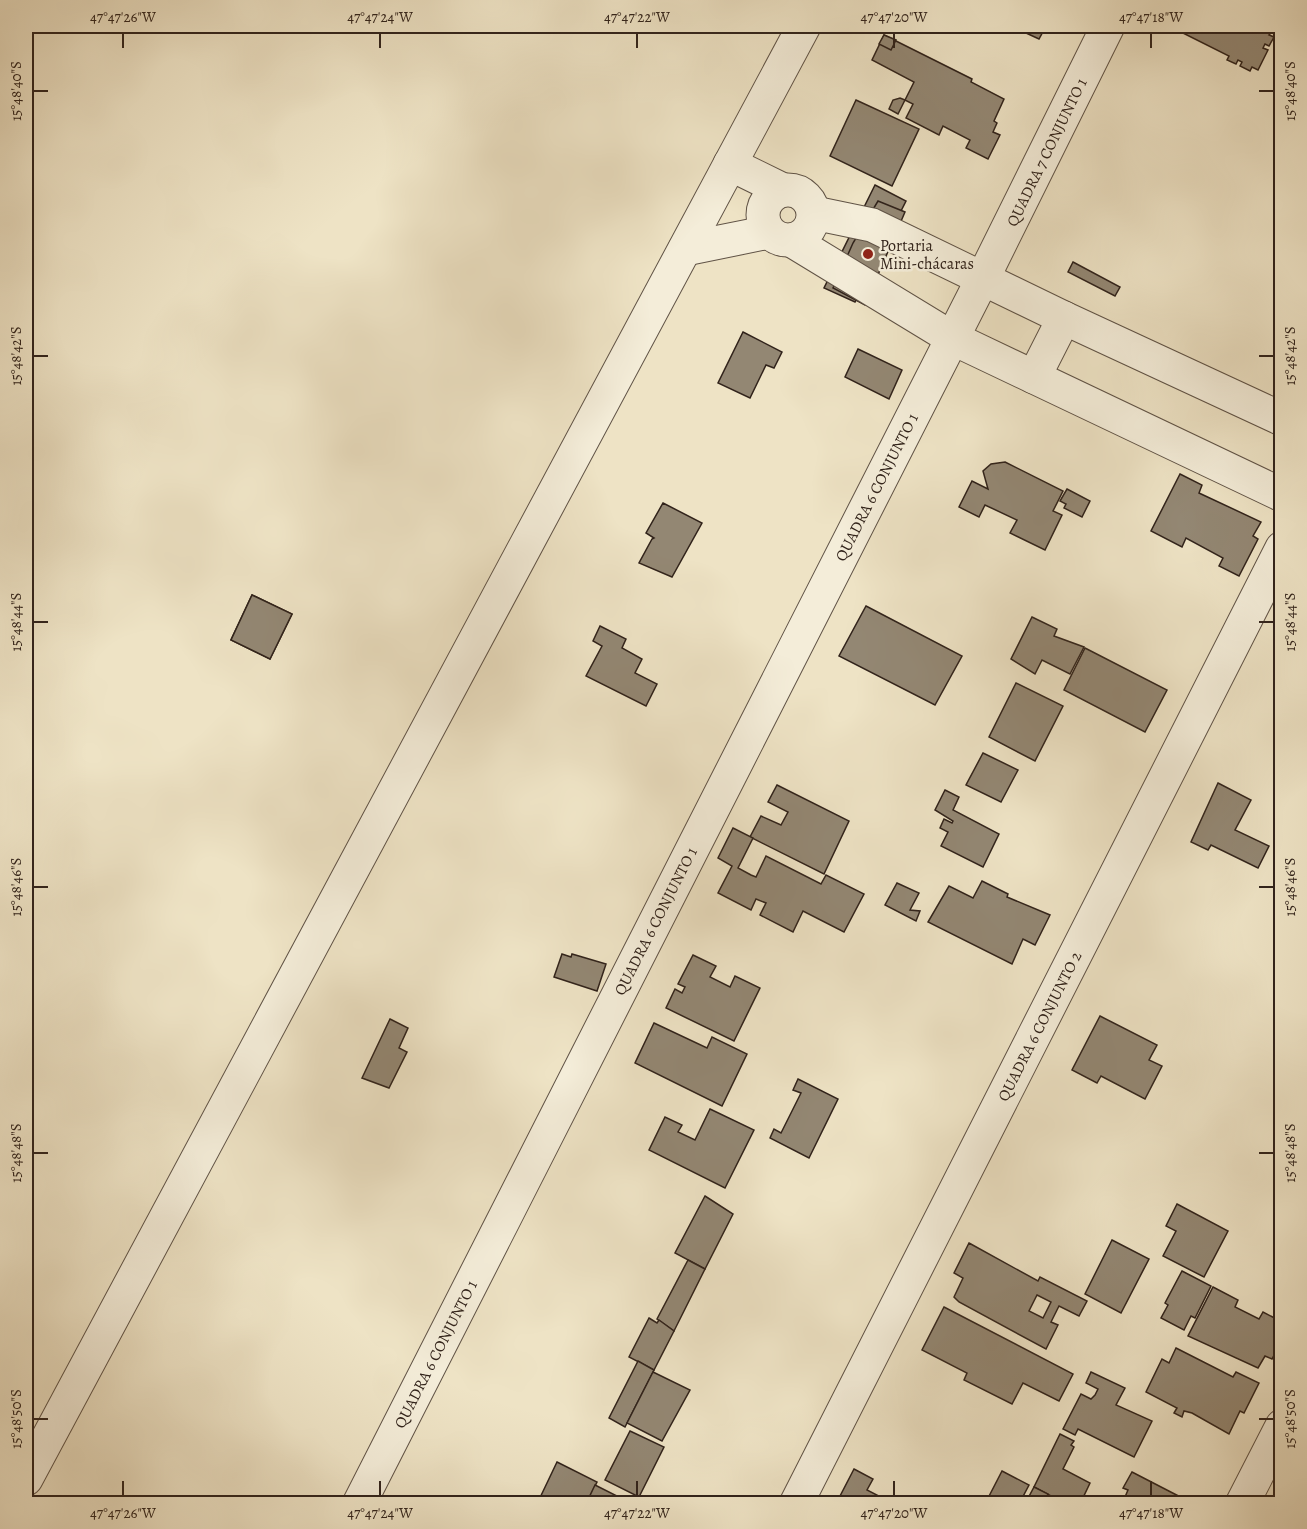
<svg xmlns="http://www.w3.org/2000/svg" width="1307" height="1529" viewBox="0 0 1307 1529" font-family="Alegreya,serif">
  <rect width="100%" height="100%" fill="#eee3c5"/>
  <filter id="stains"><feTurbulence type="fractalNoise" baseFrequency=".00333" numOctaves="4"/><feColorMatrix values="0 0 0 0 .2 0 0 0 0 .09 0 0 0 0 .02 0 0 0 .5 -.17"/></filter>
  <radialGradient id="worn" r=".72"><stop offset=".6" stop-color="#630" stop-opacity="0"/><stop offset="1" stop-color="#630" stop-opacity=".3"/></radialGradient>
  <g fill="#938773" stroke="#31231b" stroke-width="1.5" fill-rule="evenodd">
    <polygon points="1011,26 1046,26 1039,39"/>
    <polygon points="1169,26 1271,26 1276,27 1269,35 1274,37 1269,46 1265,44 1263,48 1268,50 1258,70 1252,67 1250,71 1240,66 1242,62 1238,60 1236,64 1227,60 1229,56"/>
    <polygon points="884,35 972,79 971,82 1004,99 994,121 997,123 993,132 1000,135 988,159 966,148 970,140 943,126 939,135 906,118 913,104 905,100 898,114 889,109 893,100 900,98 905,100 914,82 872,60"/>
    <polygon points="884,35 896,40 891,50 879,44"/>
    <polygon points="856,100 919,129 892,186 830,156"/>
    <polygon points="875,185 906,201 855,302 824,288"/>
    <polygon points="878,201 905,212 865,305 833,288 853,243"/>
    <polygon points="1073,262 1120,287 1115,296 1068,272"/>
    <polygon points="743,332 782,352 774,368 766,365 750,398 718,383"/>
    <polygon points="858,349 902,370 889,399 845,377"/>
    <polygon points="1005,462 1063,491 1053,511 1062,515 1045,550 1010,533 1017,520 985,505 979,517 959,507 972,481 988,489 983,471 991,464"/>
    <polygon points="1180,474 1202,485 1199,493 1261,522 1253,536 1258,539 1239,576 1219,566 1223,558 1186,538 1182,547 1151,531"/>
    <polygon points="1067,489 1090,501 1082,517 1064,508 1066,504 1060,501"/>
    <polygon points="663,503 702,523 672,577 639,563 652,539 654,538 646,533"/>
    <polygon points="252,595 292,614 270,659 231,640"/>
    <polygon points="252,595 292,614 270,659 231,640"/>
    <polygon points="866,606 962,656 935,705 839,656"/>
    <polygon points="1032,617 1057,629 1054,636 1084,647 1070,674 1042,660 1035,674 1011,659"/>
    <polygon points="600,626 626,639 622,648 642,659 635,673 657,684 646,706 586,676 602,646 593,641"/>
    <polygon points="1085,648 1167,690 1145,732 1064,690"/>
    <polygon points="1016,683 1063,706 1035,761 989,737"/>
    <polygon points="983,753 1018,770 1001,802 966,785"/>
    <polygon points="1218,783 1251,800 1235,830 1269,846 1258,868 1211,845 1208,850 1191,842"/>
    <polygon points="777,785 849,821 824,874 750,837 761,816 781,825 788,812 768,802"/>
    <polygon points="945,790 959,797 953,810 999,834 983,867 941,846 948,832 940,828 944,819 952,823 953,821 935,810"/>
    <polygon points="733,828 753,838 738,868 751,875 756,877 766,856 821,884 826,875 864,894 844,932 803,911 793,932 760,915 766,903 756,899 751,910 718,893 732,866 718,858"/>
    <polygon points="982,881 1008,894 1007,897 1050,915 1035,945 1023,939 1012,964 928,922 949,886 973,898"/>
    <polygon points="897,883 919,893 910,910 920,911 916,921 885,905"/>
    <polygon points="562,954 571,957 572,954 606,964 597,991 554,977"/>
    <polygon points="693,955 716,966 710,977 730,987 735,976 760,988 734,1041 666,1008 675,989 682,993 685,987 678,984"/>
    <polygon points="1100,1016 1157,1045 1149,1060 1162,1066 1145,1099 1101,1076 1097,1083 1072,1070"/>
    <polygon points="390,1019 408,1028 399,1048 407,1052 389,1088 362,1078"/>
    <polygon points="654,1023 707,1048 712,1037 747,1054 722,1106 635,1063"/>
    <polygon points="798,1079 838,1099 809,1158 770,1138 774,1129 781,1133 801,1093 793,1090"/>
    <polygon points="710,1109 754,1130 725,1188 649,1150 665,1117 682,1125 678,1132 695,1140"/>
    <polygon points="705,1196 733,1214 705,1269 675,1253"/>
    <polygon points="1177,1204 1228,1231 1204,1277 1163,1256 1176,1231 1166,1226"/>
    <polygon points="1112,1240 1149,1259 1121,1313 1085,1294"/>
    <path d="M969 1243 1038 1281 1040 1277 1087 1301 1079 1316 1059 1306 1051 1322 1058 1325 1046 1349 959 1302 954 1297 963 1278 954 1273ZM1037 1295 1051 1302 1043 1318 1029 1311Z"/>
    <polygon points="688,1260 705,1269 674,1331 657,1319"/>
    <polygon points="1182,1271 1211,1286 1195,1318 1191,1316 1184,1330 1161,1318 1168,1305 1165,1303"/>
    <polygon points="1213,1287 1238,1300 1235,1307 1259,1319 1263,1312 1282,1322 1282,1340 1272,1359 1265,1356 1258,1368 1188,1336"/>
    <polygon points="944,1307 1073,1374 1059,1401 1023,1383 1012,1404 964,1380 967,1373 922,1350"/>
    <polygon points="649,1318 657,1323 659,1320 674,1331 654,1370 629,1357"/>
    <polygon points="1176,1348 1233,1377 1236,1372 1259,1383 1244,1413 1240,1411 1229,1434 1192,1413 1184,1411 1182,1417 1174,1413 1177,1408 1146,1392 1162,1359 1169,1363"/>
    <polygon points="638,1361 654,1370 625,1427 609,1418"/>
    <polygon points="653,1372 690,1390 662,1441 627,1423"/>
    <polygon points="1091,1372 1125,1388 1116,1405 1152,1421 1134,1457 1078,1429 1075,1435 1063,1429 1081,1394 1091,1399 1095,1395 1098,1389 1086,1383"/>
    <polygon points="630,1431 664,1447 639,1497 605,1480"/>
    <polygon points="1060,1434 1074,1441 1071,1445 1074,1447 1063,1469 1090,1483 1080,1504 1066,1504 1034,1487"/>
    <polygon points="557,1462 597,1482 586,1504 537,1504"/>
    <polygon points="854,1469 873,1479 867,1490 894,1504 845,1504 838,1500"/>
    <polygon points="1002,1471 1029,1485 1019,1504 985,1504"/>
    <polygon points="1132,1472 1194,1504 1122,1504 1128,1490 1123,1488"/>
    <polygon points="595,1485 621,1498 618,1504 586,1504"/>
    <polygon points="1034,1487 1048,1494 1043,1504 1025,1504"/>
  </g>
  <g fill="none" stroke-linecap="round" stroke-linejoin="round">
    <g stroke="#605346" stroke-width="35">
      <g id="minor">
        <polyline points="730,164 783,190"/>
        <circle cx="788" cy="215" r="25"/>
        <polyline points="814,213 872,225 1064,318 1282,419"/>
        <polyline points="791,240 952,338 1282,495"/>
        <polyline points="685,249 769,232"/>
        <polyline points="1034,377 1064,318"/>
        <polyline points="26,1479 804,26"/>
        <polyline points="359,1504 983,278 1108,26"/>
        <polyline points="796,1504 1282,548"/>
        <polyline points="1242,1504 1282,1426"/>
      </g>
    </g>
    <use href="#minor" stroke="#f4edd9" stroke-width="33"/>
  </g>
  <path fill="none" stroke="#31231b" stroke-width="2" d="M123 33V48M380 33V48M637 33V48M894 33V48M1151 33V48M33 91H48M1259 91H1274M33 356H48M1259 356H1274M33 622H48M1259 622H1274M33 887H48M1259 887H1274M33 1153H48M1259 1153H1274M33 1419H48M1259 1419H1274M123 1481V1496M380 1481V1496M637 1481V1496M894 1481V1496M1151 1481V1496"/>
  <circle fill="#8f2418" stroke="#f4edd9" stroke-width="2" cx="868" cy="254" r="6"/>
  <g text-anchor="middle" stroke-width="5" stroke-linejoin="round" paint-order="stroke">
    <g font-size="16" fill="#31231b" stroke="#f4edd9">
      <text transform="translate(1046 152) rotate(-64)" y="6">QUADRA 7 CONJUNTO 1</text>
      <text transform="translate(876 487) rotate(-63)" y="6">QUADRA 6 CONJUNTO 1</text>
      <text transform="translate(655 921) rotate(-63)" y="6">QUADRA 6 CONJUNTO 1</text>
      <text transform="translate(1039 1026) rotate(-63)" y="6">QUADRA 6 CONJUNTO 2</text>
      <text transform="translate(435 1354) rotate(-63)" y="6">QUADRA 6 CONJUNTO 1</text>
    </g>
    <g font-size="16" fill="#31231b" stroke="#f4edd9" text-anchor="start">
      <text x="880" y="251">Portaria<tspan x="880" dy="18">Mini-chácaras</tspan></text>
    </g>
  </g>
  <rect width="1307" height="1529" fill="none" stroke="#eee3c5" stroke-width="66"/>
  <rect x="33" y="33" width="1241" height="1463" fill="none" stroke="#31231b" stroke-width="2"/>
  <g font-size="15" text-anchor="middle" fill="#31231b">
    <text x="123" y="22">47°47'26"W</text>
    <text x="380" y="22">47°47'24"W</text>
    <text x="637" y="22">47°47'22"W</text>
    <text x="894" y="22">47°47'20"W</text>
    <text x="1151" y="22">47°47'18"W</text>
    <text transform="translate(16 91) rotate(-90)" y="5">15°48'40"S</text>
    <text transform="translate(1290 91) rotate(-90)" y="5">15°48'40"S</text>
    <text transform="translate(16 356) rotate(-90)" y="5">15°48'42"S</text>
    <text transform="translate(1290 356) rotate(-90)" y="5">15°48'42"S</text>
    <text transform="translate(16 622) rotate(-90)" y="5">15°48'44"S</text>
    <text transform="translate(1290 622) rotate(-90)" y="5">15°48'44"S</text>
    <text transform="translate(16 887) rotate(-90)" y="5">15°48'46"S</text>
    <text transform="translate(1290 887) rotate(-90)" y="5">15°48'46"S</text>
    <text transform="translate(16 1153) rotate(-90)" y="5">15°48'48"S</text>
    <text transform="translate(1290 1153) rotate(-90)" y="5">15°48'48"S</text>
    <text transform="translate(16 1419) rotate(-90)" y="5">15°48'50"S</text>
    <text transform="translate(1290 1419) rotate(-90)" y="5">15°48'50"S</text>
    <text x="123" y="1518">47°47'26"W</text>
    <text x="380" y="1518">47°47'24"W</text>
    <text x="637" y="1518">47°47'22"W</text>
    <text x="894" y="1518">47°47'20"W</text>
    <text x="1151" y="1518">47°47'18"W</text>
  </g>
  <rect width="100%" height="100%" filter="url(#stains)"/>
  <rect width="100%" height="100%" fill="url(#worn)"/>
</svg>
